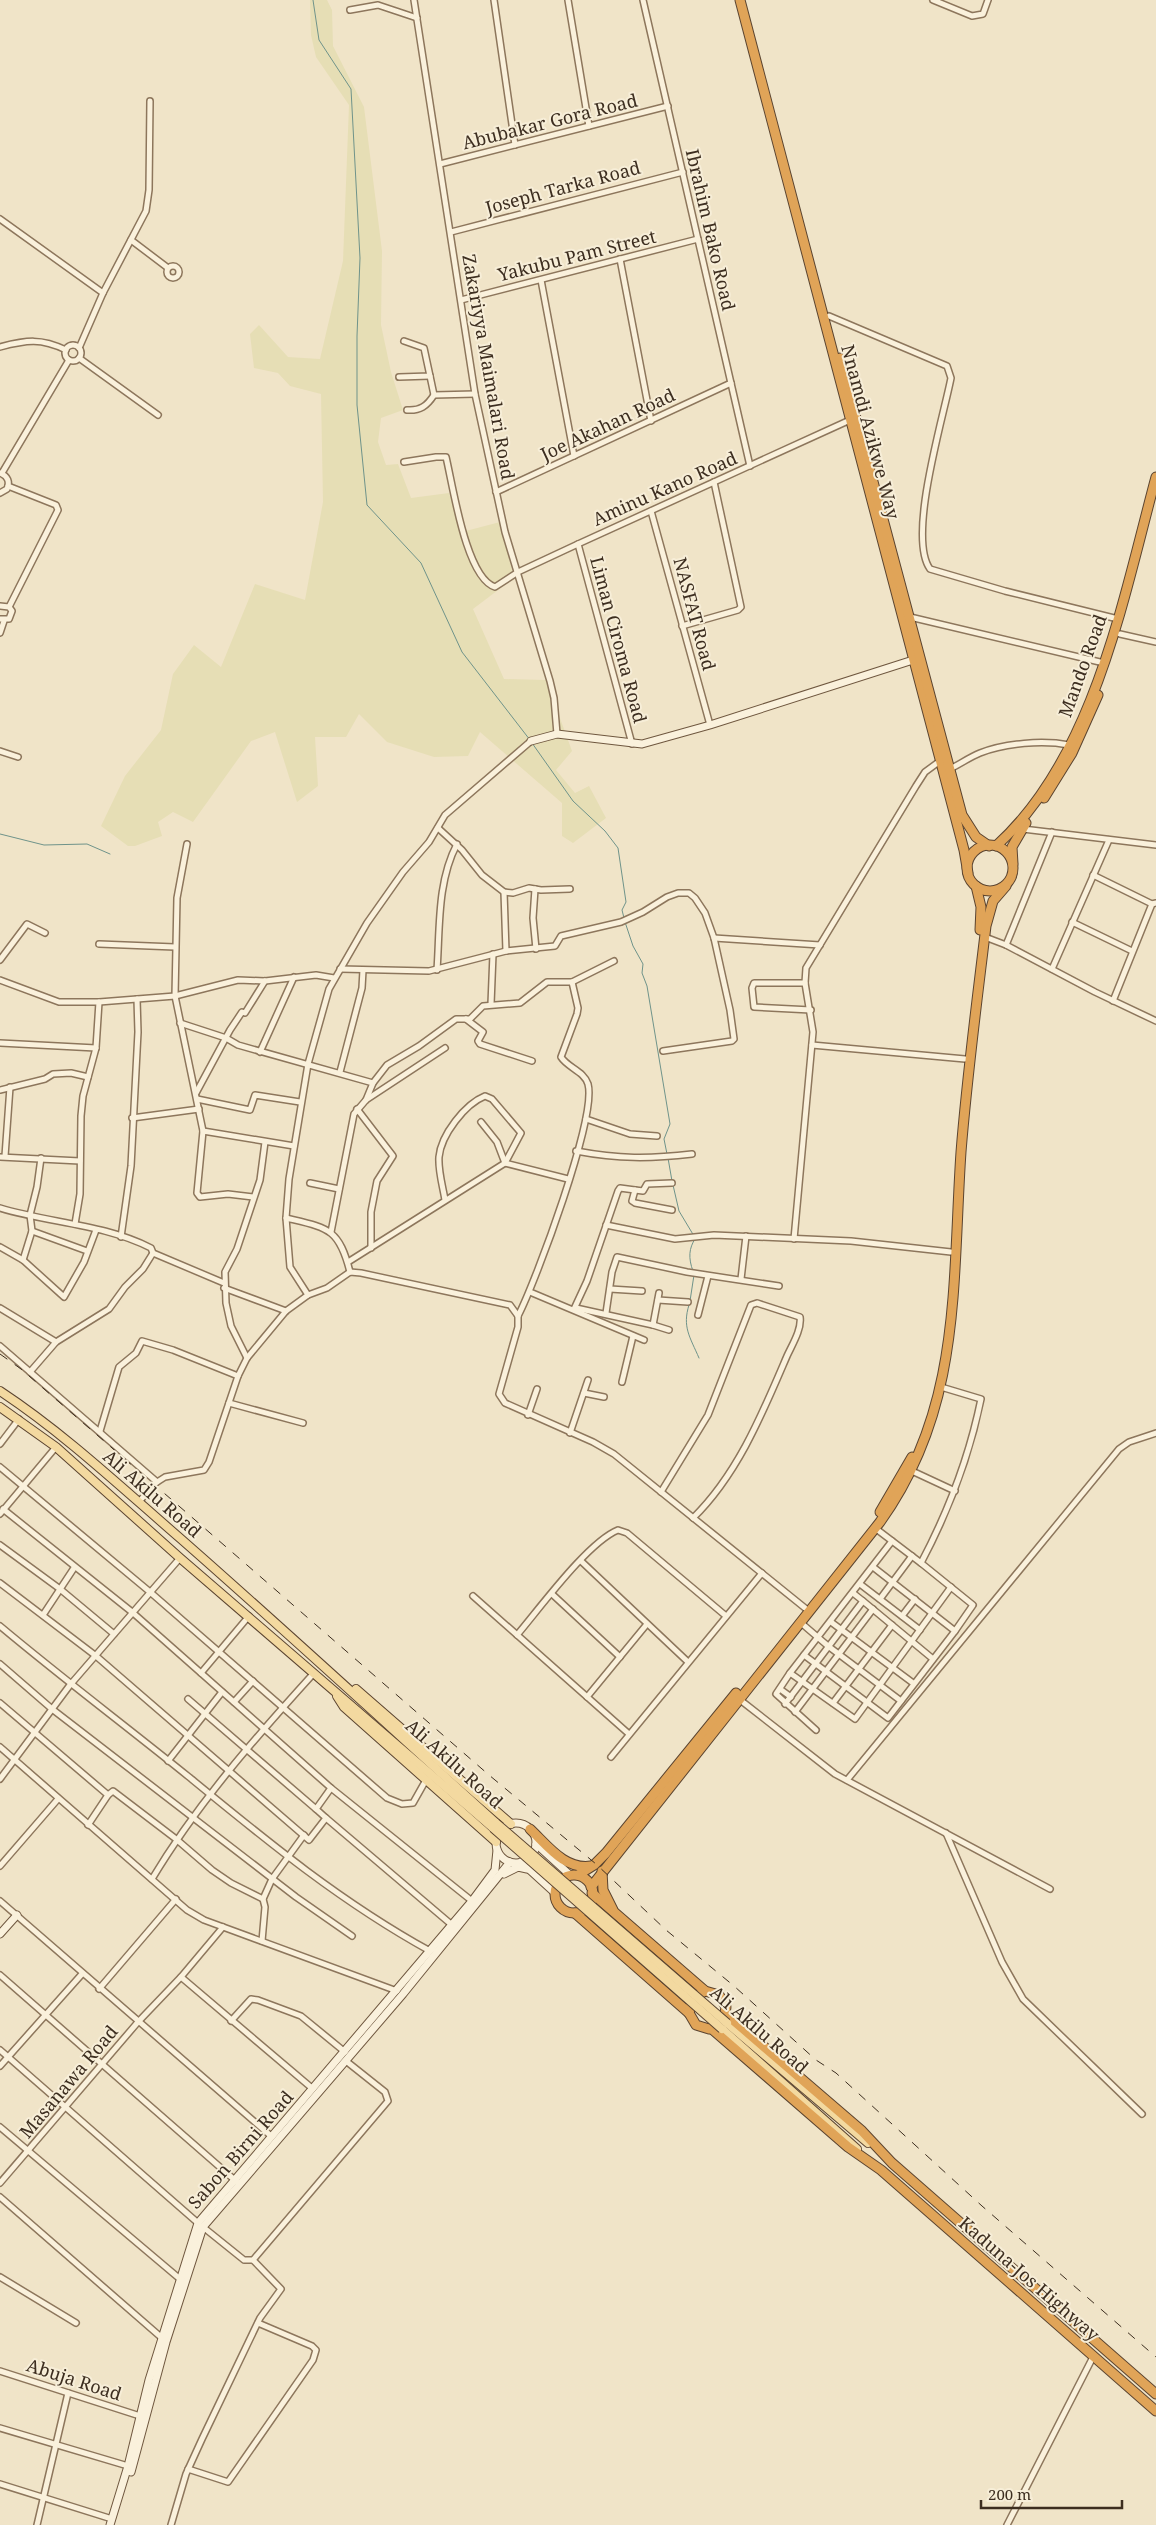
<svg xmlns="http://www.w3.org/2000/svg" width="1156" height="2525" viewBox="0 0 1156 2525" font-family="'Noto Serif',serif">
  <rect width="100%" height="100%" fill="#f0e4c8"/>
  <polygon fill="#e6deb5" points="310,0 327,0 332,10 333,46 364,107 382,251 381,325 391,372 403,410 381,418 378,442 386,465 398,464 411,498 449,493 462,532 500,522 514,578 473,609 504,679 546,680 572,751 556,770 575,793 589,786 606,818 573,843 562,836 562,803 480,732 468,756 434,757 387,742 359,714 346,737 315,737 318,786 297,802 275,732 251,741 193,822 173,812 158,822 162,836 135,846 128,846 101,826 125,776 161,730 173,674 194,645 221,667 255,584 305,600 323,502 321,394 290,386 278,373 254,368 250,334 259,325 288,357 320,359 343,261 349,105 316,57 311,35"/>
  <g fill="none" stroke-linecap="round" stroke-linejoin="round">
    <g stroke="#6f938a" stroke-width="1">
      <polyline points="313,0 319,40 351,89 360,258 357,336 357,405 367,505 421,563 462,652 530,740"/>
      <polyline points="532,743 573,801 605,831 618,848 626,902 622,910 624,918"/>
      <polyline points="0,834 44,845 87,844 110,854"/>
      <polyline points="625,922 633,946 643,964 642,973 647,986 670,1124 664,1139 667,1154"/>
      <polyline points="668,1158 672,1181"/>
      <polyline points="673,1185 679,1211 694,1236"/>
      <path d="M693 1271C688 1258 689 1248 695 1239"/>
      <polyline points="690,1301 694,1275"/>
      <path d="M689 1305C682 1327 690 1337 699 1358"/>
    </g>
    <g stroke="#8d765c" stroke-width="8">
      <g id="street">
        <polyline points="414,0 475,394 505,532 550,681 554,698 557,734"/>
        <polyline points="494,0 515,145"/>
        <polyline points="568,0 589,126"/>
        <polyline points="643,0 750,466"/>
        <polyline points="933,0 972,16 983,14 988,0"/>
        <polyline points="350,10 378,5 417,18"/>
        <polyline points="440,164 668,106"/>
        <polyline points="0,219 103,293"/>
        <polyline points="451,232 683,172"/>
        <polyline points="131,240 168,268"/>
        <polyline points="620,259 651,421"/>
        <circle cx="173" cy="272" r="6"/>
        <polyline points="541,280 574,456"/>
        <polyline points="461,300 698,239"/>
        <path d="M829 316 947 366 951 378C943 419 907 537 930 569L1005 591 1118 619"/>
        <circle cx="73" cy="353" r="8"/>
        <path d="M0 347C27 340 41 338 66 350"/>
        <polyline points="79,348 103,293 146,211 149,190 150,101"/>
        <polyline points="79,358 158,415"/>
        <polyline points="430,376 434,395 475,394"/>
        <polyline points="399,377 430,376 424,348 404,341"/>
        <path d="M407 410C420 411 427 406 434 395"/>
        <path d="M404 462 436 457H446C453 486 466 578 495 587L518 572 578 544 850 420"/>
        <polyline points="2,473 69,360"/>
        <polyline points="8,486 56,505 58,510 9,607"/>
        <polyline points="496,492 731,383"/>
        <path d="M0 493 7 489C10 482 8 476 0 473"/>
        <polyline points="651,511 710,725"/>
        <polyline points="578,544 632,744"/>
        <polyline points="0,606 9,607 12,611 9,619 0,619"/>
        <polyline points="910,617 1104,663"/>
        <polyline points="682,626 738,610 741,607 714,482"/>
        <polyline points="0,633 4,621"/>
        <polyline points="1120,634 1156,642"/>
        <polyline points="0,751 18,757"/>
        <path d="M950 769C960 764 970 757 980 753 1005 743 1043 740 1069 745"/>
        <polyline points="438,828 462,850 482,875 504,892 513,893 529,888 541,890 570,889"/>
        <polyline points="1023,829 1156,845"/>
        <polyline points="187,844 177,898 175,996 203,1131 197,1193 200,1197 228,1194 253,1197"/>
        <polyline points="1093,875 1152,904"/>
        <polyline points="535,889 533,918 536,949"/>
        <polyline points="504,892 506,951"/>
        <polyline points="1072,922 1132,951"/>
        <polyline points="985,937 1006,945 1095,992 1156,1021"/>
        <polyline points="714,938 820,945"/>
        <polyline points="99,944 175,947"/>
        <polyline points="1006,945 1052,832"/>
        <polyline points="0,960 27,924 45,933"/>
        <polyline points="340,969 429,971 506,951 555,946 561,936 621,922 643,912 667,897 678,893 689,893 695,898 705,913 714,938 730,1010 734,1039 732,1041 663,1051"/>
        <polyline points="1052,969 1109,840"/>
        <path d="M437 970C440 928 437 882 457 844"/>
        <polyline points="0,980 59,1002 99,1002 175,996 238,980 265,981 316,975 334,978"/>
        <polyline points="805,983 754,983 752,988 754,1007 811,1010"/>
        <polyline points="1113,1001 1152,904 1156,903"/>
        <polyline points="491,1004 493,954"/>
        <polyline points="466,1019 483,1032 478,1041 480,1044 532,1061"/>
        <polyline points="180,1023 226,1038 238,1045 373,1083"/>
        <polyline points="0,1043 96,1048"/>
        <polyline points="812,1045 965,1059"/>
        <polyline points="260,1052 294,977"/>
        <polyline points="340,1072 362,988 363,970"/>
        <polyline points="0,1090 45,1079 53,1074 71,1073 88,1077"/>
        <polyline points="196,1093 230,1030 242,1012 245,1013 265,981"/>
        <polyline points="197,1099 250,1110 255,1095 300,1102"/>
        <polyline points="366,1100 373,1083 387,1065 419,1046 456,1019 470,1019 483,1006 520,1003 547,982 572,982 614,961"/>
        <polyline points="357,1109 393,1156 377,1181 371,1212 371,1248"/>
        <polyline points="132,1118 199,1109"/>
        <polyline points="586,1119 630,1134 657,1136"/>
        <polyline points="481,1122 497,1142 505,1163 568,1179"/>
        <polyline points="203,1131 294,1146"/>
        <path d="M576 1151C619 1159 649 1159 692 1154"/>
        <polyline points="5,1156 10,1087"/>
        <polyline points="0,1157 80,1161"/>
        <polyline points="310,1183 339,1189"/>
        <polyline points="635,1190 643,1191 647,1184 672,1183"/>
        <path d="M0 1208C49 1223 104 1224 151 1248L153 1253 224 1283"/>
        <path d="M286 1218C328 1228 339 1228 350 1272"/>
        <polyline points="75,1224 80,1194 81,1116 83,1096 96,1048 99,1002"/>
        <polyline points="606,1225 675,1239 714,1235 851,1241 951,1252"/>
        <polyline points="32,1231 87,1251"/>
        <polyline points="331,1232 354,1114 366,1100 445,1048"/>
        <polyline points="121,1237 131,1166 138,1032 137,999"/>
        <polyline points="794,1239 813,1032 805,983 806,968 916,786 925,772 940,761"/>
        <polyline points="0,1247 23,1260 64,1297 84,1262 96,1230"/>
        <polyline points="23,1260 32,1231 30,1215 37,1187 41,1158"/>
        <path d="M348 1262 505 1163 521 1133 492 1099 485 1096C465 1104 441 1135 439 1157 438 1171 443 1187 445 1200"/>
        <polyline points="741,1279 746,1236"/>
        <polyline points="224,1288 286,1311"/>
        <polyline points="610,1289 642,1291"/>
        <polyline points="530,1292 644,1340"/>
        <polyline points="308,1295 290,1267 286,1218 289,1179 308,1064 329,989 367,923 403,872 429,842 445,815 531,741"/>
        <polyline points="658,1300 688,1302"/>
        <polyline points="0,1308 56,1342"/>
        <polyline points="576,1308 653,1325 659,1293"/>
        <polyline points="574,1309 587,1281 618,1191 620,1188 635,1190 632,1201 635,1203 672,1210"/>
        <polyline points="606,1313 612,1272 617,1257 687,1272 779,1286"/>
        <polyline points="698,1315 708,1276"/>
        <path d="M518 1316C536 1281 597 1117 588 1084 584 1071 568 1068 561 1057L577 1014 578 1008 572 982"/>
        <polyline points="653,1325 669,1330"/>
        <polyline points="0,1346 157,1482"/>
        <polyline points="247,1358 231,1326 226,1303 225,1272 237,1249 260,1180 265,1142"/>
        <polyline points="30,1372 56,1342 109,1309 125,1287 143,1269 153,1253"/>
        <polyline points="622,1382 633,1336"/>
        <polyline points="584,1393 604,1397"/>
        <polyline points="229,1403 303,1423"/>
        <polyline points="528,1415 537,1389"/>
        <polyline points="100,1431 119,1367 136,1353 142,1341 173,1350 238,1376"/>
        <polyline points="570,1433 588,1380"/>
        <polyline points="0,1444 19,1419"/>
        <polyline points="0,1467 150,1592 387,1798 402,1804 413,1803 426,1780"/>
        <polyline points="912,1471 955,1491"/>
        <path d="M661 1492 708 1415 751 1305 757 1303 800 1317C802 1329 792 1345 787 1356 763 1412 738 1474 693 1518"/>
        <polyline points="139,1502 154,1484 165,1477 204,1470 209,1462 238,1376 247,1358 286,1311 308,1295 327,1288 350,1272 361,1273 510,1305 518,1316 518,1327 499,1394 505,1403 593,1442 614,1454 805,1608"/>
        <polyline points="3,1509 132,1612 331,1788 472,1901"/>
        <polyline points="0,1514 56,1447"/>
        <path d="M875 1528 921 1563C949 1510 969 1458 981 1399L941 1387"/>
        <polyline points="0,1545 60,1589 114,1634"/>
        <polyline points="581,1561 688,1662"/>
        <polyline points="921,1563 973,1605 955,1631"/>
        <polyline points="0,1583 96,1656 309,1840 326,1818 316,1809 331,1788"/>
        <polyline points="860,1584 920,1630"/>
        <polyline points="552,1594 620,1657"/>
        <polyline points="473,1596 629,1734"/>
        <polyline points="880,1599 912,1556"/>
        <polyline points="863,1601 933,1659"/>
        <polyline points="43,1615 74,1568"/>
        <polyline points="902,1616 915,1599"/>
        <polyline points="800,1622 828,1646 901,1701"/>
        <polyline points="831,1622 913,1683"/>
        <path d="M0 1626C62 1678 126 1726 189 1777 267 1841 341 1902 430 1951"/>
        <path d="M517 1635C540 1608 588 1542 618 1530L627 1533 726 1616"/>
        <polyline points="804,1655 888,1718 955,1631 873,1567"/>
        <polyline points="0,1664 52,1709 296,1897 352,1936"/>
        <polyline points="201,1673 249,1616"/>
        <polyline points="790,1673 855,1719 951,1587"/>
        <polyline points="780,1689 791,1697"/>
        <polyline points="587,1697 647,1624"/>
        <polyline points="188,1699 316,1809"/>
        <polyline points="739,1699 835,1774 1050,1889"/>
        <polyline points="234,1702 253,1681"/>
        <polyline points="0,1703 108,1795 88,1825"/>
        <polyline points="833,1703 892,1625"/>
        <polyline points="785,1704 863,1601 853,1593"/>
        <polyline points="795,1712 873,1609"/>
        <polyline points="816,1730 776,1694 790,1673 892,1541"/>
        <polyline points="0,1747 187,1910 204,1920 397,1991"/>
        <polyline points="611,1757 762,1573"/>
        <polyline points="168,1761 222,1692"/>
        <polyline points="0,1779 70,1685 180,1558"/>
        <polyline points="847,1780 1119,1449 1129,1442 1156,1433"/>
        <polyline points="108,1795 113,1791 176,1839 212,1870 231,1883 263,1899"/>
        <polyline points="326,1818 452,1925"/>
        <polyline points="946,1833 1002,1962 1023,1999 1142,2114"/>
        <polyline points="0,1866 58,1799"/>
        <path d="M152 1879C197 1804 255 1738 314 1673"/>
        <polyline points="0,1901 271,2136"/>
        <polyline points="262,1941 265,1907 263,1899 272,1879 304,1835"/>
        <polyline points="0,1975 237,2182"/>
        <polyline points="181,1977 313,2089"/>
        <polyline points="99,1989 176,1899"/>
        <polyline points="231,2021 251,1999 258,2000 301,2016 345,2052"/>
        <polyline points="0,2050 198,2223"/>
        <polyline points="0,2066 82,1974"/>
        <polyline points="0,2127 180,2279"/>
        <polyline points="0,2183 138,2022 181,1977 223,1927"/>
        <polyline points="0,2197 162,2338"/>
        <polyline points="203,2227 244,2260 253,2260 388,2101 385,2092 346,2061"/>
        <polyline points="0,2277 76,2323"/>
        <polyline points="0,2371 140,2416"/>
        <polyline points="0,2428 128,2466"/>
        <polyline points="188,2469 228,2482 313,2360 316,2350 312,2346 258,2323"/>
        <polyline points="0,2484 112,2519"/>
        <polyline points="37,2525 68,2393"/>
        <polyline points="171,2525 186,2474 202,2439 260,2318 281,2289 253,2260"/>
        <polyline points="1007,2525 1093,2357"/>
      </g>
    </g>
    <g stroke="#6f573f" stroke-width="9">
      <g id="secondary">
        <polyline points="531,741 557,734 642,744 710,725 913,660"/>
        <circle cx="516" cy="1843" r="20"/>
        <polyline points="536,1844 570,1875"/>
        <polyline points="521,1862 555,1893"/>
        <polyline points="504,1874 518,1867 527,1869"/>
        <polyline points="0,1934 17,1915"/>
        <polyline points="131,2472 166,2342 203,2227 403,1994 510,1862"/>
        <polyline points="110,2525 128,2466 149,2380 198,2223 472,1901 495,1870 497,1850"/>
      </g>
    </g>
    <g stroke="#5b4430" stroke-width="10">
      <g id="primary">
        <path d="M0 1391C65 1434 122 1488 181 1539 287 1632 391 1728 496 1823"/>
        <polyline points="0,1407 56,1447 180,1558 493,1828"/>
        <polyline points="356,1689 511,1824"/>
        <polyline points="337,1696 344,1707 496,1842"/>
        <polyline points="727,2023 868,2143"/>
        <polyline points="722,2029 857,2149"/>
      </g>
    </g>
    <g stroke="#5b4430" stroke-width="11">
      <g id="highway">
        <polyline points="740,0 964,850 968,873"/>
        <polyline points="840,358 962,815 976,837 989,846"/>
        <polyline points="1044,798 1072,753 1098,695"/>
        <circle cx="990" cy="868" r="23"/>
        <path d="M996 846C1094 758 1123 599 1156 477"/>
        <polyline points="1013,864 1012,847 1026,823"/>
        <polyline points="976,886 981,907 980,930"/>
        <polyline points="880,1512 912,1457"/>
        <path d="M530 1829C548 1846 565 1870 591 1866"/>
        <polyline points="602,1871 603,1890 613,1910"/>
        <polyline points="578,1875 594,1865 606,1853 736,1693"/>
        <circle cx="574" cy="1894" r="19"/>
        <path d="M591 1887 880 1522C962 1408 952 1285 961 1152 967 1076 977 1001 986 926L993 901 1006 886"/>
        <polyline points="592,1893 705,1991 719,1995 726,2007 724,2019"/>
        <polyline points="575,1913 689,2013"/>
        <polyline points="705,1991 692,1999 689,2013 696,2025 709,2029 715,2027"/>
        <polyline points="726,2014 862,2131 892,2163 1156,2394"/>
        <polyline points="712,2029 848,2147 881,2170 1156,2411"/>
      </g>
    </g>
    <use href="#street" stroke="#faf1dc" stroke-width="5"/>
    <use href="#secondary" stroke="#faf1dc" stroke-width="7"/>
    <use href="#primary" stroke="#f3d9a0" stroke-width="8"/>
    <use href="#highway" stroke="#e0a458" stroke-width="9"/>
    <polyline stroke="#3d2e20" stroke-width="1" stroke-dasharray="9 9" stroke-linecap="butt" points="0,1354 21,1369 489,1775 596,1864 666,1930 734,1986 816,2060 836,2073 982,2206 1156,2357"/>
    <g stroke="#5b4430" stroke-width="10" stroke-linecap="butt">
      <g id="primary-bridge">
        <polyline points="496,1823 727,2023"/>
        <polyline points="493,1828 722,2029"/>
      </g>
    </g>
    <use href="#primary-bridge" stroke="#f3d9a0" stroke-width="8"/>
  </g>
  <g text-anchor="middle" stroke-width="4" stroke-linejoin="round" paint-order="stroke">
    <g font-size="18" fill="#3d2e20" stroke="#f7eed8">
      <text transform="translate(550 122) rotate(-14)" y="6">Abubakar Gora Road</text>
      <text transform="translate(563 188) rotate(-15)" y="6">Joseph Tarka Road</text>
      <text transform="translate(710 230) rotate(77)" y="6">Ibrahim Bako Road</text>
      <text transform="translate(577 256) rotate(-14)" y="6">Yakubu Pam Street</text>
      <text transform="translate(488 367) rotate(80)" y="6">Zakariyya Maimalari Road</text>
      <text transform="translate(608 425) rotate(-25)" y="6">Joe Akahan Road</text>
      <text transform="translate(870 432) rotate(75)" y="6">Nnamdi Azikwe Way</text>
      <text transform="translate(665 489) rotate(-24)" y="6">Aminu Kano Road</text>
      <text transform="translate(694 614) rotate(75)" y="6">NASFAT Road</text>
      <text transform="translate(618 640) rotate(75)" y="6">Liman Ciroma Road</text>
      <text transform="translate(1083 666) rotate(-70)" y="6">Mando Road</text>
      <text transform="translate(152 1494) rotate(41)" y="6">Ali Akilu Road</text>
      <text transform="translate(454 1764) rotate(42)" y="6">Ali Akilu Road</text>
      <text transform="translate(759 2030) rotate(41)" y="6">Ali Akilu Road</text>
      <text transform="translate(69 2082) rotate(-50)" y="6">Masanawa Road</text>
      <text transform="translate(241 2150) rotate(-49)" y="6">Sabon Birni Road</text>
      <text transform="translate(1029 2279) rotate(41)" y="6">Kaduna-Jos Highway</text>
      <text transform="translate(74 2380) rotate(18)" y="6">Abuja Road</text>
    </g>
  </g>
  <path d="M981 2500v8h141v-8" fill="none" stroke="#3d2e20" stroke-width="2.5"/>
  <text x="988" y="2500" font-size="15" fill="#3d2e20" stroke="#f7eed8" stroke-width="4" paint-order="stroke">200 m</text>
</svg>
